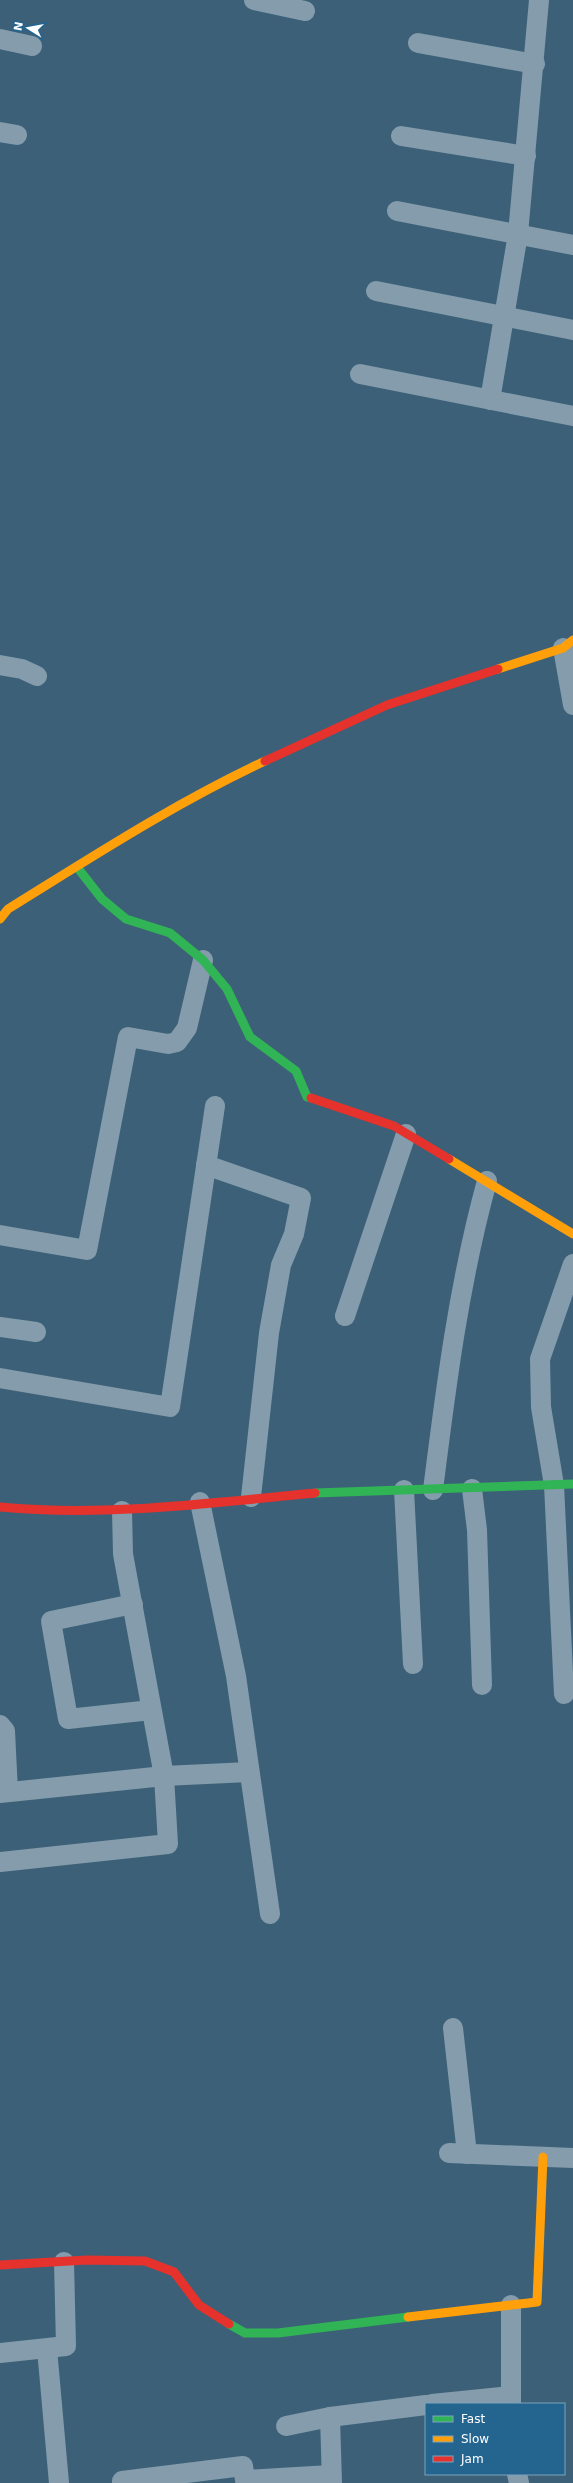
<svg xmlns="http://www.w3.org/2000/svg" width="573" height="2483" viewBox="0 0 573 2483" font-family="'DejaVu Sans',sans-serif">
  <rect width="100%" height="100%" fill="#3c6078"/>
  <g fill="none" stroke-linecap="round" stroke-linejoin="round">
    <g stroke="#849cab" stroke-width="20">
      <polyline points="254,0 305,11"/>
      <polyline points="0,39 32,46"/>
      <polyline points="418,43 535,64"/>
      <polyline points="0,132 17,135"/>
      <polyline points="401,136 526,156"/>
      <polyline points="397,211 573,245"/>
      <polyline points="376,291 573,330"/>
      <polyline points="360,374 573,416"/>
      <polyline points="490,400 518,234 539,0"/>
      <polyline points="563,648 573,705"/>
      <polyline points="0,665 22,669 37,676"/>
      <polyline points="206,1165 301,1198 294,1234 281,1265 269,1333 251,1497"/>
      <polyline points="0,1235 87,1250 128,1037 168,1044 177,1042 187,1028 203,960"/>
      <polyline points="345,1316 406,1134"/>
      <polyline points="0,1327 36,1332"/>
      <polyline points="0,1378 170,1407 215,1106"/>
      <polyline points="472,1489 477,1530 482,1685"/>
      <polyline points="404,1490 413,1664"/>
      <path d="M433 1490C446 1386 459 1283 487 1181"/>
      <polyline points="200,1502 236,1676 270,1914"/>
      <polyline points="133,1604 51,1621 68,1719 151,1710"/>
      <polyline points="564,1694 554,1485 541,1407 540,1359 573,1264"/>
      <polyline points="0,1725 5,1731 8,1792"/>
      <polyline points="0,1793 164,1776 249,1772"/>
      <polyline points="0,1862 168,1844 164,1776 123,1554 122,1511"/>
      <polyline points="453,2028 467,2154"/>
      <polyline points="449,2153 573,2158"/>
      <polyline points="511,2305 511,2404"/>
      <polyline points="47,2349 59,2483"/>
      <polyline points="0,2353 66,2346 64,2262"/>
      <polyline points="432,2404 511,2396"/>
      <polyline points="330,2417 332,2483"/>
      <polyline points="286,2426 330,2417 426,2405"/>
      <polyline points="517,2474 519,2483"/>
      <polyline points="122,2483 122,2481 243,2466 245,2480 330,2475"/>
    </g>
    <g stroke="#30b455" stroke-width="9">
      <polyline points="77,867 102,899 126,919 170,933 203,960 227,989 250,1037 296,1071 307,1097 311,1098"/>
      <polyline points="315,1493 573,1484"/>
      <polyline points="229,2324 245,2333 278,2333 408,2317"/>
    </g>
    <g stroke="#ff9f0a" stroke-width="9">
      <polyline points="498,669 563,648 573,640"/>
      <path d="M0 919 8 909C92 857 175 803 265 761"/>
      <polyline points="449,1159 573,1234"/>
      <polyline points="408,2317 537,2302 543,2157"/>
    </g>
    <g stroke="#e5322d" stroke-width="9">
      <polyline points="265,761 387,705 498,669"/>
      <polyline points="311,1098 394,1126 449,1159"/>
      <path d="M0 1507C106 1517 210 1503 315 1493"/>
      <polyline points="0,2265 87,2260 145,2261 174,2272 199,2305 229,2324"/>
    </g>
  </g>
  <rect x="425" y="2403" width="140" height="72" fill="#246590" stroke="#7ca3bc"/>
  <rect x="433" y="2416" width="20" height="6" fill="#30b455" stroke="#7ca3bc"/>
  <text x="461" y="2423" font-size="12" fill="#ffffff">Fast</text>
  <rect x="433" y="2436" width="20" height="6" fill="#ff9f0a" stroke="#7ca3bc"/>
  <text x="461" y="2443" font-size="12" fill="#ffffff">Slow</text>
  <rect x="433" y="2456" width="20" height="6" fill="#e5322d" stroke="#7ca3bc"/>
  <text x="461" y="2463" font-size="12" fill="#ffffff">Jam</text>
  <g transform="translate(28 28) rotate(281)" stroke="#246590" stroke-width="3" paint-order="stroke">
  <path d="M0-3L7 15L0 10L-7 15Z" fill="#ffffff"/>
  <text y="-6" font-size="11" font-weight="bold" text-anchor="middle" fill="#ffffff">N</text>
  </g>
</svg>
